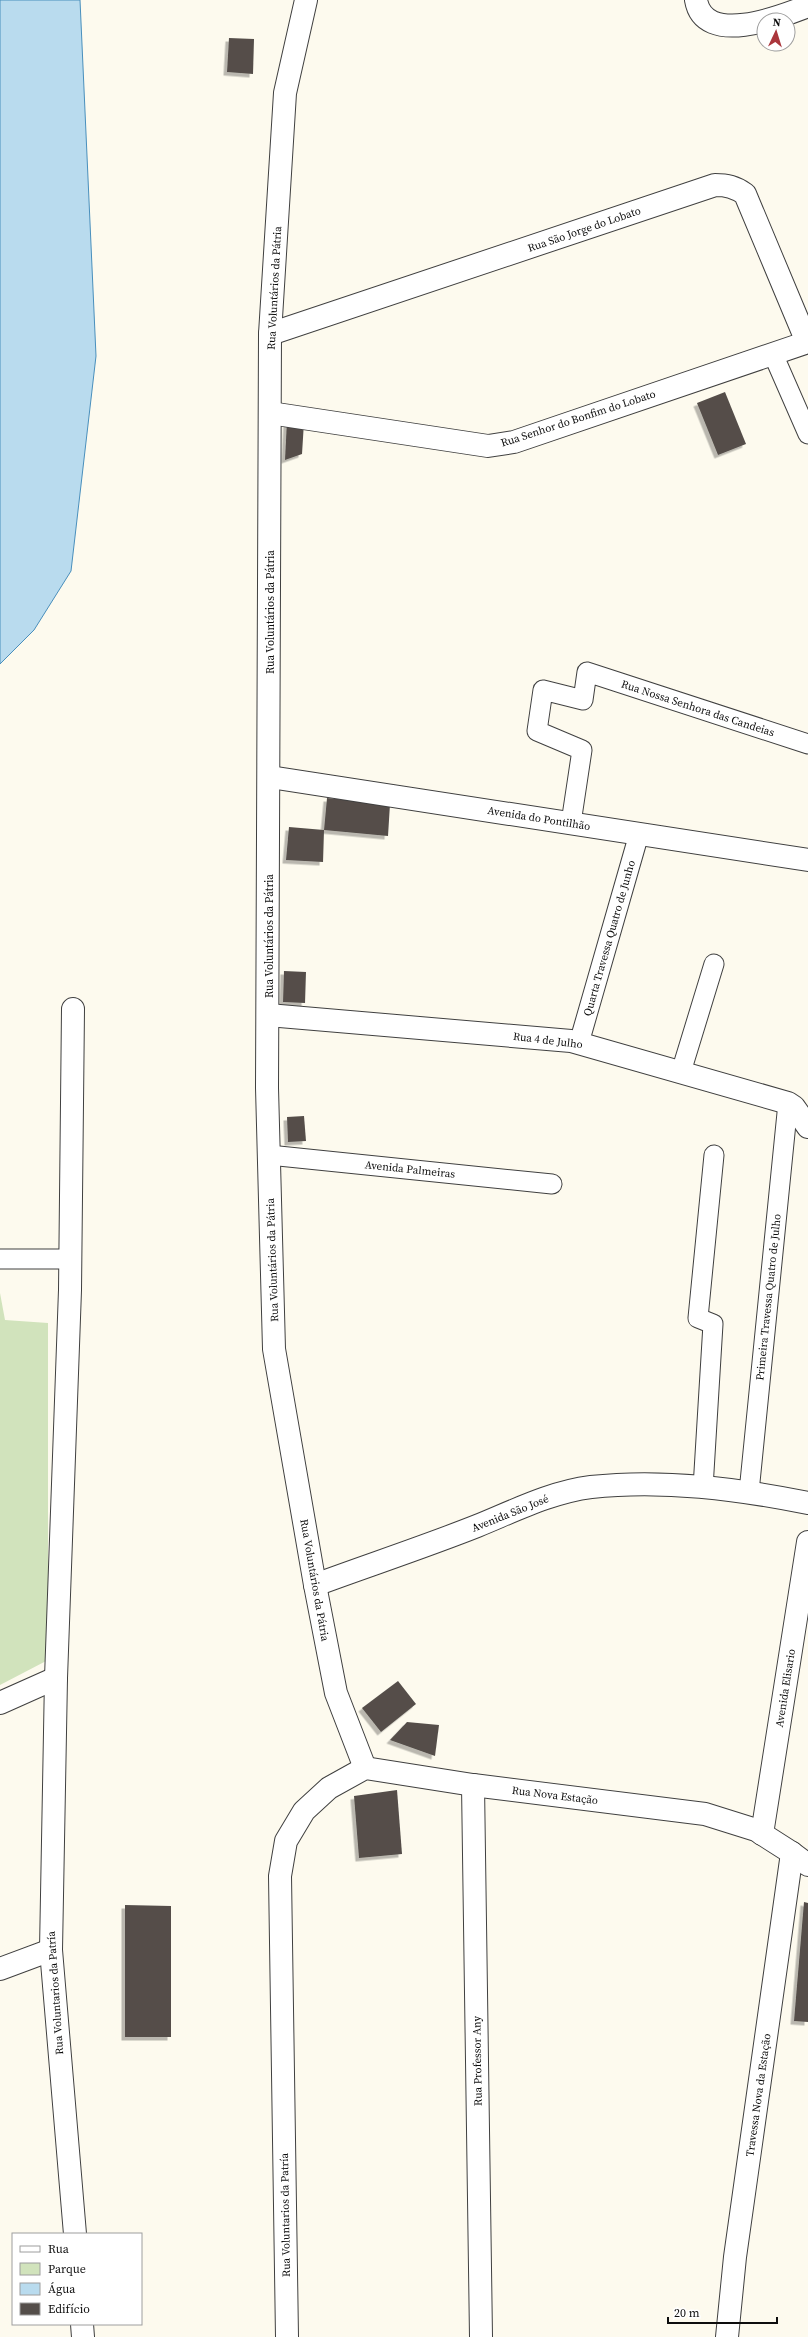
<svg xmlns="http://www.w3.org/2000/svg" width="808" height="2337" viewBox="0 0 808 2337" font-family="'Source Serif 4',serif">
  <defs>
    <filter id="shadow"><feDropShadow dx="-3.5" dy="3.5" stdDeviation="0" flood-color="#0004"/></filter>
  </defs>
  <rect width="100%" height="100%" fill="#fdfaee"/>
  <polygon fill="#d1e3bc" points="0,1293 5,1320 48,1323 48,1660 0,1685"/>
  <polygon fill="#b9dbee" stroke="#498fbc" points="0,0 80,0 96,356 71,571 34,630 0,664"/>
  <g fill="#544e4a" filter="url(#shadow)">
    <polygon points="229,38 254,39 253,74 227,72"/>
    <polygon points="725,392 746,444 718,455 697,403"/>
    <polygon points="287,420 304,422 302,454 285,460"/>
    <polygon points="327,798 390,804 388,836 324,830"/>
    <polygon points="289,827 324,830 323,862 286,860"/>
    <polygon points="284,971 306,972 305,1003 283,1002"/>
    <polygon points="304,1116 306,1141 288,1142 287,1117"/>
    <polygon points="398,1681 416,1704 381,1732 362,1708"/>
    <polygon points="407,1722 439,1725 435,1756 390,1740"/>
    <polygon points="397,1790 402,1854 359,1858 354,1796"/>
    <polygon points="804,1902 808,1903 808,2022 794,2021"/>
    <polygon points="125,1905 171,1906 171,2037 125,2037"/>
  </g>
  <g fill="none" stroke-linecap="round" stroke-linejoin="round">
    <g stroke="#404040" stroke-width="21">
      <g id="service">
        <polyline points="773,354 808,434"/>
        <polyline points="571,823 582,750 537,731 543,690 583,700 587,672 808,744"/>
        <polyline points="579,1043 639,834"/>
        <polyline points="681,1072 714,964"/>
        <polyline points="269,1155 552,1184"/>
        <polyline points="0,1259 71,1259"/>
        <polyline points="703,1488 713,1324 698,1318 714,1155"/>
        <polyline points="749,1492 788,1103"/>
      </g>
    </g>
    <g stroke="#404040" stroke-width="24">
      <g id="minor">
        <polyline points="306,0 285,93 270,334 267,1088 274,1349 315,1585 336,1693 365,1768"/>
        <path d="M696 0C704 47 780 17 808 6"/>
        <path d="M270 334 715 185C727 185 735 187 745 194L807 342"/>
        <polyline points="270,413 488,446 514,442 808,342"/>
        <polyline points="270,777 808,860"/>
        <polyline points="73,1009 70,1290 56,1678 51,1950 75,2234"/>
        <polyline points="268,1015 571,1041 788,1103 794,1107 808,1127"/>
        <path d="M315 1585C369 1565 424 1547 477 1526 514 1511 551 1492 591 1487 663 1479 738 1489 808 1503"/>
        <polyline points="0,1703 56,1678"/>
        <polyline points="473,1785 481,2337"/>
        <polyline points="762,1834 808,1542"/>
        <polyline points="0,1969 51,1950"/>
        <polyline points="82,2324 83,2337"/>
        <polyline points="287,2337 280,1876 286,1841 304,1811 329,1788 365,1768 473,1785 705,1814 756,1830 792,1853 808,1865"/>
        <polyline points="727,2337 735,2257 792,1853"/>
      </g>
    </g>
    <use href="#service" stroke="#fff" stroke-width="19"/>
    <use href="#minor" stroke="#fff" stroke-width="22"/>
  </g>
  <g text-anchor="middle" stroke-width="4" stroke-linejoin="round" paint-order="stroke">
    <g font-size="11" fill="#0d0d0d" stroke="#fff">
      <text transform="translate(584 229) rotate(-19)" y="4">Rua São Jorge do Lobato</text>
      <text transform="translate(274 288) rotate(-87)" y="4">Rua Voluntários da Pátria</text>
      <text transform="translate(578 418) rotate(-18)" y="4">Rua Senhor do Bonfim do Lobato</text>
      <text transform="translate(270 612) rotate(-90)" y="4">Rua Voluntários da Pátria</text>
      <text transform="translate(698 708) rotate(18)" y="4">Rua Nossa Senhora das Candeias</text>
      <text transform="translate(539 818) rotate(9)" y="4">Avenida do Pontilhão</text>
      <text transform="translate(269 936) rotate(-90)" y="4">Rua Voluntários da Pátria</text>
      <text transform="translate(609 938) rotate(-74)" y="4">Quarta Travessa Quatro de Junho</text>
      <text transform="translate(548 1040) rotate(7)" y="4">Rua 4 de Julho</text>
      <text transform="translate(410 1169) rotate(6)" y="4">Avenida Palmeiras</text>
      <text transform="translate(272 1260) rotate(-92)" y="4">Rua Voluntários da Pátria</text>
      <text transform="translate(768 1297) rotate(-84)" y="4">Primeira Travessa Quatro de Julho</text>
      <text transform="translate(510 1513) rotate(-22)" y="4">Avenida São José</text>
      <text transform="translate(315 1580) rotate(80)" y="4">Rua Voluntários da Pátria</text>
      <text transform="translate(785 1688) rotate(-81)" y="4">Avenida Elisario</text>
      <text transform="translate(555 1795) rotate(7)" y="4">Rua Nova Estação</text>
      <text transform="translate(55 1993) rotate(-94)" y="4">Rua Voluntarios da Patría</text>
      <text transform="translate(477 2061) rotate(-91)" y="4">Rua Professor Any</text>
      <text transform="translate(758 2095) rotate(-82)" y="4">Travessa Nova da Estação</text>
      <text transform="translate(285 2215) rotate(-91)" y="4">Rua Voluntarios da Patría</text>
    </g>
  </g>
  <rect x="12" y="2233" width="130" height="92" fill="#ffffff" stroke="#9e9e9e"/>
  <rect x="20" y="2246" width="20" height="6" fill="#ffffff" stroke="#9e9e9e"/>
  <text x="48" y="2253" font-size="12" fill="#0d0d0d">Rua</text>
  <rect x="20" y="2263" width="20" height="12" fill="#d1e3bc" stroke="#9e9e9e"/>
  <text x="48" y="2273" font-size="12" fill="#0d0d0d">Parque</text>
  <rect x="20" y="2283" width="20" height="12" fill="#b9dbee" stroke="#9e9e9e"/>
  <text x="48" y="2293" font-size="12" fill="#0d0d0d">Água</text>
  <rect x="20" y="2303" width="20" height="12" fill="#544e4a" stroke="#9e9e9e"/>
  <text x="48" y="2313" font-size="12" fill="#0d0d0d">Edifício</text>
  <g transform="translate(776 32) rotate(4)"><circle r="19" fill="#ffffff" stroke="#9e9e9e"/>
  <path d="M0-3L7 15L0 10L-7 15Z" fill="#ab363c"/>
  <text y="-6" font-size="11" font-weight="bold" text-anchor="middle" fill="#0d0d0d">N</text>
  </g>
  <path d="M668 2317v6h109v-6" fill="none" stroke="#0d0d0d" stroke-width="2"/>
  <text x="674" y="2317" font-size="12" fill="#0d0d0d" stroke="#ffffff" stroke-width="3" paint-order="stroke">20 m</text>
</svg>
